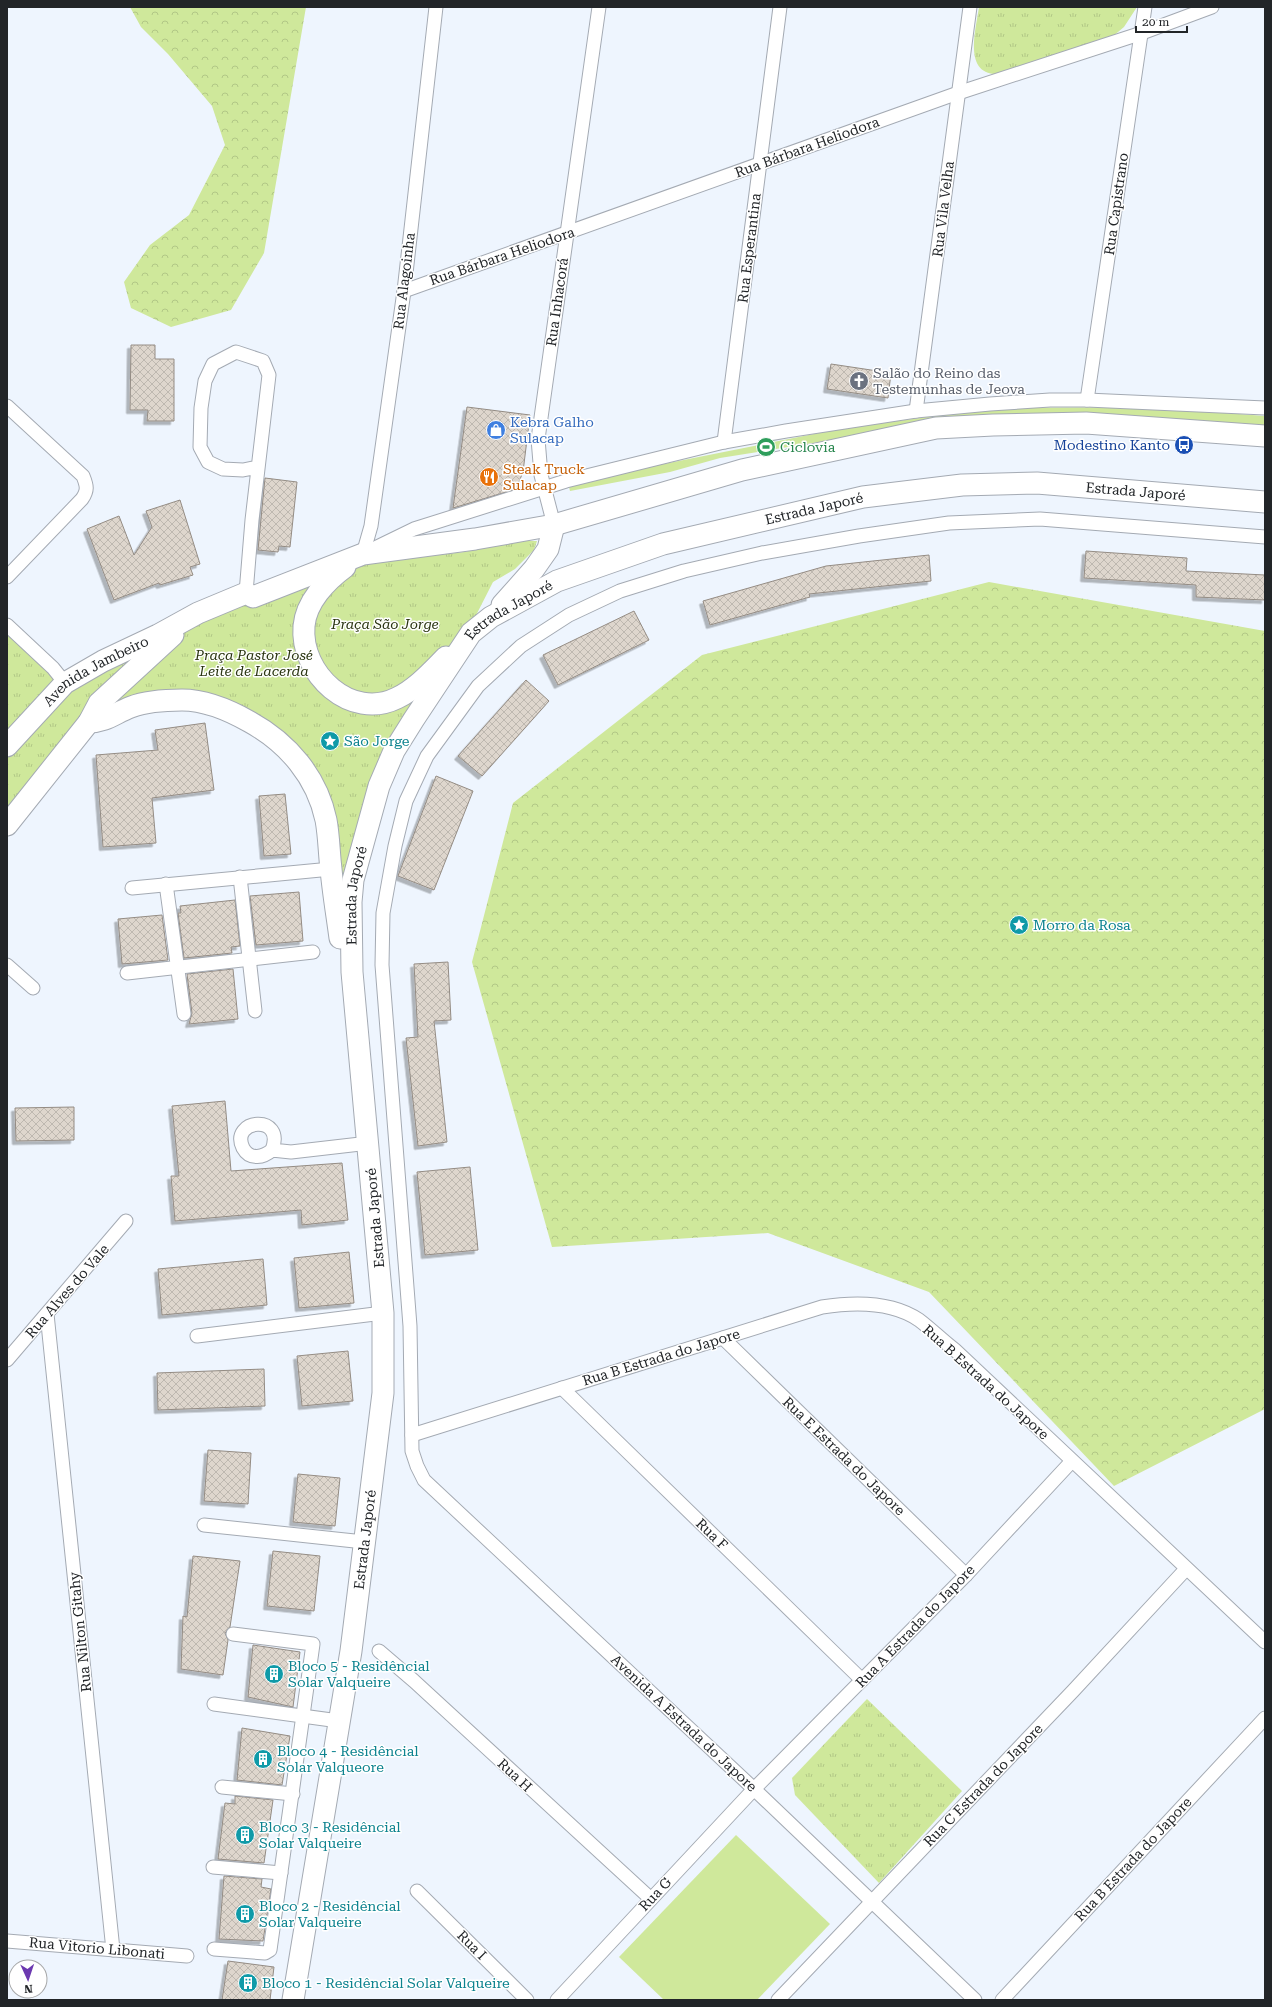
<svg xmlns="http://www.w3.org/2000/svg" width="1272" height="2007" viewBox="0 0 1272 2007" font-family="'Roboto Serif',serif">
  <defs>
    <pattern id="grass-tufts" width="24" height="20" patternUnits="userSpaceOnUse"><rect width="24" height="20" fill="#cfe89b"/><path d="M3 7l-1-3M5 7V3M7 7l1-3M15 17l-1-3M17 17v-4M19 17l1-3" fill="none" stroke="#b1c786"/></pattern>
    <pattern id="forest-crowns" width="20" height="18" patternUnits="userSpaceOnUse"><rect width="20" height="18" fill="#cfe89b"/><path d="M2 6a3 3 0 1 1 6 0M12 15a3 3 0 1 1 6 0" fill="none" stroke="#b1c786"/></pattern>
    <pattern id="building-cross-hatch" width="8" height="8" patternUnits="userSpaceOnUse"><rect width="8" height="8" fill="#ded6cd"/><path d="M0 0l8 8M0 8l8-8" fill="none" stroke="#beb8b0"/></pattern>
    <filter id="shadow"><feDropShadow dx="-3.5" dy="3.5" stdDeviation="0" flood-color="#0004"/></filter>
  </defs>
  <rect width="100%" height="100%" fill="#eef5fe"/>
  <g fill="url(#grass-tufts)">
    <path d="M979 7H1137L1124 27 1112 37 999 74C962 76 976 29 979 7Z"/>
    <polygon points="514,541 537,541 534,550 515,569 493,582 466,635 426,691 342,888 303,777 254,728 191,704 118,702 7,828 7,627 72,691 202,616 360,564 464,552"/>
    <polygon points="867,1699 962,1791 879,1883 795,1795 792,1778"/>
  </g>
  <g fill="url(#forest-crowns)">
    <polygon points="130,7 306,7 264,253 231,310 171,327 131,308 124,282 150,245 189,215 225,145 212,106 168,54 141,27"/>
    <polygon points="989,582 1265,631 1265,1409 1114,1486 929,1292 768,1233 552,1247 472,962 513,803 702,655"/>
  </g>
  <g fill="#cfe89b">
    <polygon points="1148,407 1265,416 1265,432 1137,422 850,437 720,458 670,472 570,491 568,483 844,428 996,408"/>
    <polygon points="736,1835 830,1924 757,2000 664,2000 619,1957"/>
  </g>
  <g fill="url(#building-cross-hatch)" stroke="#948c84" filter="url(#shadow)">
    <polygon points="131,345 155,345 155,359 174,359 174,421 147,421 148,410 130,410"/>
    <polygon points="831,364 891,373 888,398 827,389"/>
    <polygon points="467,407 530,415 523,472 516,489 453,508"/>
    <polygon points="265,478 297,482 290,547 279,546 278,552 258,550"/>
    <polygon points="180,500 200,564 190,567 193,575 160,585 159,583 114,600 87,529 119,516 134,555 152,527 146,511"/>
    <polygon points="1086,551 1187,558 1186,571 1265,575 1265,600 1196,597 1196,585 1084,578"/>
    <polygon points="929,555 931,581 809,594 810,597 710,625 703,601 826,566"/>
    <polygon points="634,611 649,640 558,685 543,655"/>
    <polygon points="526,680 549,701 482,776 458,756"/>
    <polygon points="205,723 214,790 152,798 156,843 103,847 96,755 158,750 155,730"/>
    <polygon points="436,776 473,791 434,890 398,876"/>
    <polygon points="285,794 291,854 264,856 259,796"/>
    <polygon points="299,892 303,941 256,945 250,896"/>
    <polygon points="235,900 240,946 231,947 232,953 184,958 178,913 181,913 180,906"/>
    <polygon points="162,915 168,960 122,964 118,919"/>
    <polygon points="448,962 451,1020 434,1021 447,1142 418,1146 406,1038 418,1037 414,964"/>
    <polygon points="233,969 238,1019 189,1024 192,1013 187,974"/>
    <polygon points="225,1101 231,1171 342,1163 348,1220 302,1225 301,1210 175,1221 171,1176 179,1176 172,1106"/>
    <polygon points="74,1107 74,1140 16,1141 15,1108"/>
    <polygon points="470,1167 478,1250 425,1255 417,1172"/>
    <polygon points="349,1252 354,1303 299,1308 294,1258"/>
    <polygon points="263,1259 267,1305 162,1315 158,1269"/>
    <polygon points="348,1351 353,1401 302,1406 297,1356"/>
    <polygon points="264,1369 265,1406 158,1410 157,1373"/>
    <polygon points="208,1450 251,1453 248,1504 204,1501"/>
    <polygon points="298,1474 340,1478 335,1526 293,1522"/>
    <polygon points="273,1551 320,1556 314,1611 267,1606"/>
    <polygon points="193,1556 240,1561 230,1627 225,1633 228,1640 223,1675 181,1669 183,1616 187,1617"/>
    <polygon points="253,1645 300,1652 293,1707 248,1697"/>
    <polygon points="242,1728 290,1736 282,1785 237,1780"/>
    <polygon points="235,1796 273,1800 264,1863 218,1859 225,1803 235,1804"/>
    <polygon points="224,1876 262,1879 261,1887 271,1889 263,1941 219,1939"/>
    <polygon points="228,1961 274,1967 270,2000 222,2000"/>
  </g>
  <g fill="none" stroke-linecap="round" stroke-linejoin="round">
    <g stroke="#a4aab3" stroke-width="15">
      <g id="street">
        <polyline points="404,291 958,93 1142,33 1212,7"/>
        <polyline points="1087,400 1145,7"/>
        <path d="M7 406 83 476C87 486 88 490 82 499L7 577"/>
        <polyline points="916,411 970,7"/>
        <polyline points="724,442 780,7"/>
        <polyline points="554,525 541,475 538,439 599,7"/>
        <polyline points="377,547 414,529 566,481 724,442 786,431 916,411 990,404 1050,400 1087,400 1265,408"/>
        <polyline points="363,554 371,526 404,291 436,7"/>
        <polyline points="246,593 252,520 269,375 263,361 236,352 213,364 205,381 201,408 200,447 208,462 223,469 243,470 258,467"/>
        <polyline points="7,625 53,668 65,683"/>
        <polyline points="240,877 255,1011"/>
        <polyline points="166,884 184,1014"/>
        <polyline points="132,888 331,869"/>
        <polyline points="7,965 33,988"/>
        <polyline points="127,973 313,952"/>
        <path d="M272 1150C286 1113 229 1119 243 1148 250 1161 264 1157 272 1150L291 1152 369 1143"/>
        <polyline points="47,1314 113,1950"/>
        <polyline points="197,1336 383,1313"/>
        <polyline points="723,1338 966,1575"/>
        <polyline points="7,1360 126,1221"/>
        <polyline points="562,1388 862,1680"/>
        <path d="M412 1435 822 1307C854 1302 891 1301 919 1320 931 1329 943 1341 955 1350L1265 1642"/>
        <polyline points="204,1525 364,1542"/>
        <polyline points="379,1651 414,1681 651,1899"/>
        <polyline points="214,1704 339,1721"/>
        <polyline points="222,1787 293,1794"/>
        <polyline points="213,1867 281,1873"/>
        <polyline points="417,1891 527,2000"/>
        <polyline points="7,1941 187,1956"/>
        <polyline points="214,1949 265,1953 270,1950 313,1644 233,1634"/>
        <polyline points="557,2000 754,1789 966,1575 1072,1461"/>
        <polyline points="778,2000 1073,1691 1186,1569"/>
        <polyline points="975,2000 754,1789 424,1480 417,1466 412,1451 410,1326 382,965 383,913 395,846 406,801 427,756 478,686 521,646 569,615 620,591 684,571 762,553 859,536 949,523 1040,519 1265,537"/>
        <polyline points="1002,2000 1265,1718"/>
      </g>
    </g>
    <g stroke="#a4aab3" stroke-width="23">
      <g id="primary">
        <path d="M345 567C326 581 306 602 304 626 300 674 351 721 397 698 416 689 432 671 446 657"/>
        <polyline points="502,605 534,569 548,549 554,525"/>
        <path d="M89 722C106 722 115 713 131 707 147 701 165 700 182 700 206 700 229 710 250 722 288 743 317 777 326 820 329 836 329 853 331 869 333 892 337 915 340 938"/>
        <path id="s1" d="M7 746 65 683 103 661 158 635 198 613 246 593 253 597 363 554 475 539 554 525 742 470 936 428 993 425 1086 423 1265 436"/>
        <polyline points="7,825 89,722 99,703 173,635"/>
        <path id="s2" d="M293 2000 351 1651 383 1393V1313L352 972 351 902 353 880 379 786 394 751 414 719 471 633 491 617 557 581 663 544 863 497 962 485 1037 483 1265 502"/>
      </g>
    </g>
    <use href="#street" stroke="#fff" stroke-width="13"/>
    <use href="#primary" stroke="#fff" stroke-width="21"/>
  </g>
  <defs>
    <g id="church-disc" transform="scale(1)"><circle r="9.5" fill="#6b7280" stroke="#fff"/><path d="M-1.2-6h2.4v3.5h3.3v2.4h-3.3V6h-2.4V-.1h-3.3v-2.4h3.3Z" fill="#fff"/></g>
    <g id="shop-disc" transform="scale(1)"><circle r="9.5" fill="#3f7fe0" stroke="#fff"/><path d="M-5-2.5h2.3a2.7 3.5 0 0 1 5.4 0H5L5.5 6h-11ZM-1.5-2.5h3a1.5 2.3 0 0 0-3 0Z" fill="#fff"/></g>
    <g id="bus-disc" transform="scale(1)"><circle r="9.5" fill="#1a4fb4" stroke="#fff"/><path d="M-5-6H5V4H4V6H2V4H-2V6H-4V4H-5ZM-3.5-4V0h7V-4ZM-3.5 1.2v1.5H-2V1.2ZM2 1.2v1.5H3.5V1.2Z" fill="#fff"/></g>
    <g id="stadium-disc" transform="scale(1)"><circle r="9.5" fill="#2e9e5b" stroke="#fff"/><path d="M0-5a6.5 5 0 1 0 0 10a6.5 5 0 1 0 0-10ZM-3.5-1.8h7v3.6h-7Z" fill="#fff"/></g>
    <g id="restaurant-disc" transform="scale(1)"><circle r="9.5" fill="#e8710a" stroke="#fff"/><path d="M-5-6h1v4h1v-4h1v4h1v-4h1v5L-1.5 .5V6h-2V.5L-5-1ZM5-6V6H3V1.5H1.5Q1.5-4 5-6Z" fill="#fff"/></g>
    <g id="sight-disc" transform="scale(1)"><circle r="9.5" fill="#0f9aa8" stroke="#fff"/><path d="M0-6L1.8-2.2L6-1.7L2.9 1.2L3.7 5.4L0 3.3L-3.7 5.4L-2.9 1.2L-6-1.7L-1.8-2.2Z" fill="#fff"/></g>
    <g id="building-disc" transform="scale(1)"><circle r="9.5" fill="#0f9aa8" stroke="#fff"/><path d="M-4-6H4V6H1V3H-1V6H-4ZM-2.5-4.3h1.7v1.8h-1.7ZM.8-4.3h1.7v1.8H.8ZM-2.5-1h1.7V.8h-1.7ZM.8-1h1.7V.8H.8Z" fill="#fff"/></g>
  </defs>
  <g fill-rule="evenodd">
    <use href="#church-disc" x="859" y="381"/>
    <use href="#shop-disc" x="496" y="430"/>
    <use href="#bus-disc" x="1184" y="445"/>
    <use href="#stadium-disc" x="766" y="447"/>
    <use href="#restaurant-disc" x="489" y="477"/>
    <use href="#sight-disc" x="330" y="741"/>
    <use href="#sight-disc" x="1019" y="925"/>
    <use href="#building-disc" x="274" y="1674"/>
    <use href="#building-disc" x="263" y="1759"/>
    <use href="#building-disc" x="245" y="1835"/>
    <use href="#building-disc" x="245" y="1914"/>
    <use href="#building-disc" x="248" y="1983"/>
  </g>
  <g text-anchor="middle" stroke-width="3" stroke-linejoin="round" paint-order="stroke">
    <g font-size="14" fill="#222528" stroke="#fff">
      <text transform="translate(807 147) rotate(-20)" y="5">Rua Bárbara Heliodora</text>
      <text transform="translate(1116 204) rotate(-82)" y="5">Rua Capistrano</text>
      <text transform="translate(943 209) rotate(-83)" y="5">Rua Vila Velha</text>
      <text transform="translate(749 248) rotate(-83)" y="5">Rua Esperantina</text>
      <text transform="translate(502 256) rotate(-19)" y="5">Rua Bárbara Heliodora</text>
      <text transform="translate(404 281) rotate(-83)" y="5">Rua Alagoinha</text>
      <text transform="translate(557 302) rotate(-82)" y="5">Rua Inhacorá</text>
      <text dy="5" stroke="none"><textPath href="#s2" startOffset="2097">Estrada Japoré</textPath></text>
      <text dy="5" stroke="none"><textPath href="#s2" startOffset="1773">Estrada Japoré</textPath></text>
      <text dy="5" stroke="none"><textPath href="#s2" startOffset="1449">Estrada Japoré</textPath></text>
      <text dy="5" stroke="none"><textPath href="#s1" startOffset="118">Avenida Jambeiro</textPath></text>
      <text dy="5" stroke="none"><textPath href="#s2" startOffset="1113">Estrada Japoré</textPath></text>
      <text transform="translate(375 1218) rotate(-95)" y="5">Estrada Japoré</text>
      <text transform="translate(67 1291) rotate(-49)" y="5">Rua Alves do Vale</text>
      <text transform="translate(661 1357) rotate(-17)" y="5">Rua B Estrada do Japore</text>
      <text transform="translate(986 1382) rotate(42)" y="5">Rua B Estrada do Japore</text>
      <text transform="translate(844 1456) rotate(44)" y="5">Rua E Estrada do Japore</text>
      <text transform="translate(712 1534) rotate(44)" y="5">Rua F</text>
      <text dy="5" stroke="none"><textPath href="#s2" startOffset="466">Estrada Japoré</textPath></text>
      <text transform="translate(915 1626) rotate(-46)" y="5">Rua A Estrada do Japore</text>
      <text transform="translate(80 1632) rotate(-96)" y="5">Rua Nilton Gitahy</text>
      <text transform="translate(684 1723) rotate(43)" y="5">Avenida A Estrada do Japore</text>
      <text transform="translate(515 1775) rotate(43)" y="5">Rua H</text>
      <text transform="translate(983 1785) rotate(-46)" y="5">Rua C Estrada do Japore</text>
      <text transform="translate(1133 1859) rotate(-47)" y="5">Rua B Estrada do Japore</text>
      <text transform="translate(655 1894) rotate(-47)" y="5">Rua G</text>
      <text transform="translate(472 1945) rotate(45)" y="5">Rua I</text>
      <text transform="translate(97 1948) rotate(5)" y="5">Rua Vitorio Libonati</text>
    </g>
    <g font-size="14" fill="#5b616d" stroke="#fff" text-anchor="start">
      <text x="873" y="378">Salão do Reino das<tspan x="873" dy="16">Testemunhas de Jeova</tspan></text>
    </g>
    <g font-size="14" fill="#366cbe" stroke="#fff" text-anchor="start">
      <text x="510" y="427">Kebra Galho<tspan x="510" dy="16">Sulacap</tspan></text>
    </g>
    <g font-size="14" fill="#164399" stroke="#fff" text-anchor="end">
      <text x="1170" y="450">Modestino Kanto</text>
    </g>
    <g font-size="14" fill="#27864d" stroke="#fff" text-anchor="start">
      <text x="780" y="452">Ciclovia</text>
    </g>
    <g font-size="14" fill="#c56008" stroke="#fff" text-anchor="start">
      <text x="503" y="474">Steak Truck<tspan x="503" dy="16">Sulacap</tspan></text>
    </g>
    <g font-size="14" font-style="italic" fill="#2a3511" stroke="#fff">
      <text x="385" y="629">Praça São Jorge</text>
      <text x="254" y="660">Praça Pastor José<tspan x="254" dy="16">Leite de Lacerda</tspan></text>
    </g>
    <g font-size="14" fill="#0d838f" stroke="#fff" text-anchor="start">
      <text x="344" y="746">São Jorge</text>
      <text x="1033" y="930">Morro da Rosa</text>
      <text x="288" y="1671">Bloco 5 - Residêncial<tspan x="288" dy="16">Solar Valqueire</tspan></text>
      <text x="277" y="1756">Bloco 4 - Residêncial<tspan x="277" dy="16">Solar Valqueore</tspan></text>
      <text x="259" y="1832">Bloco 3 - Residêncial<tspan x="259" dy="16">Solar Valqueire</tspan></text>
      <text x="259" y="1911">Bloco 2 - Residêncial<tspan x="259" dy="16">Solar Valqueire</tspan></text>
      <text x="262" y="1988">Bloco 1 - Residêncial Solar Valqueire</text>
    </g>
  </g>
  <rect width="1272" height="2007" fill="none" stroke="#222528" stroke-width="16"/>
  <g transform="translate(28 1979) rotate(177)"><circle r="19" fill="#ffffff" stroke="#a7a8a9"/>
  <path d="M0-3L7 15L0 10L-7 15Z" fill="#6c39b0"/>
  <text y="-6" font-size="11" font-weight="bold" text-anchor="middle" fill="#222528">N</text>
  </g>
  <path d="M1136 26v6h51v-6" fill="none" stroke="#222528" stroke-width="2"/>
  <text x="1142" y="26" font-size="12" fill="#222528" stroke="#ffffff" stroke-width="3" paint-order="stroke">20 m</text>
</svg>
